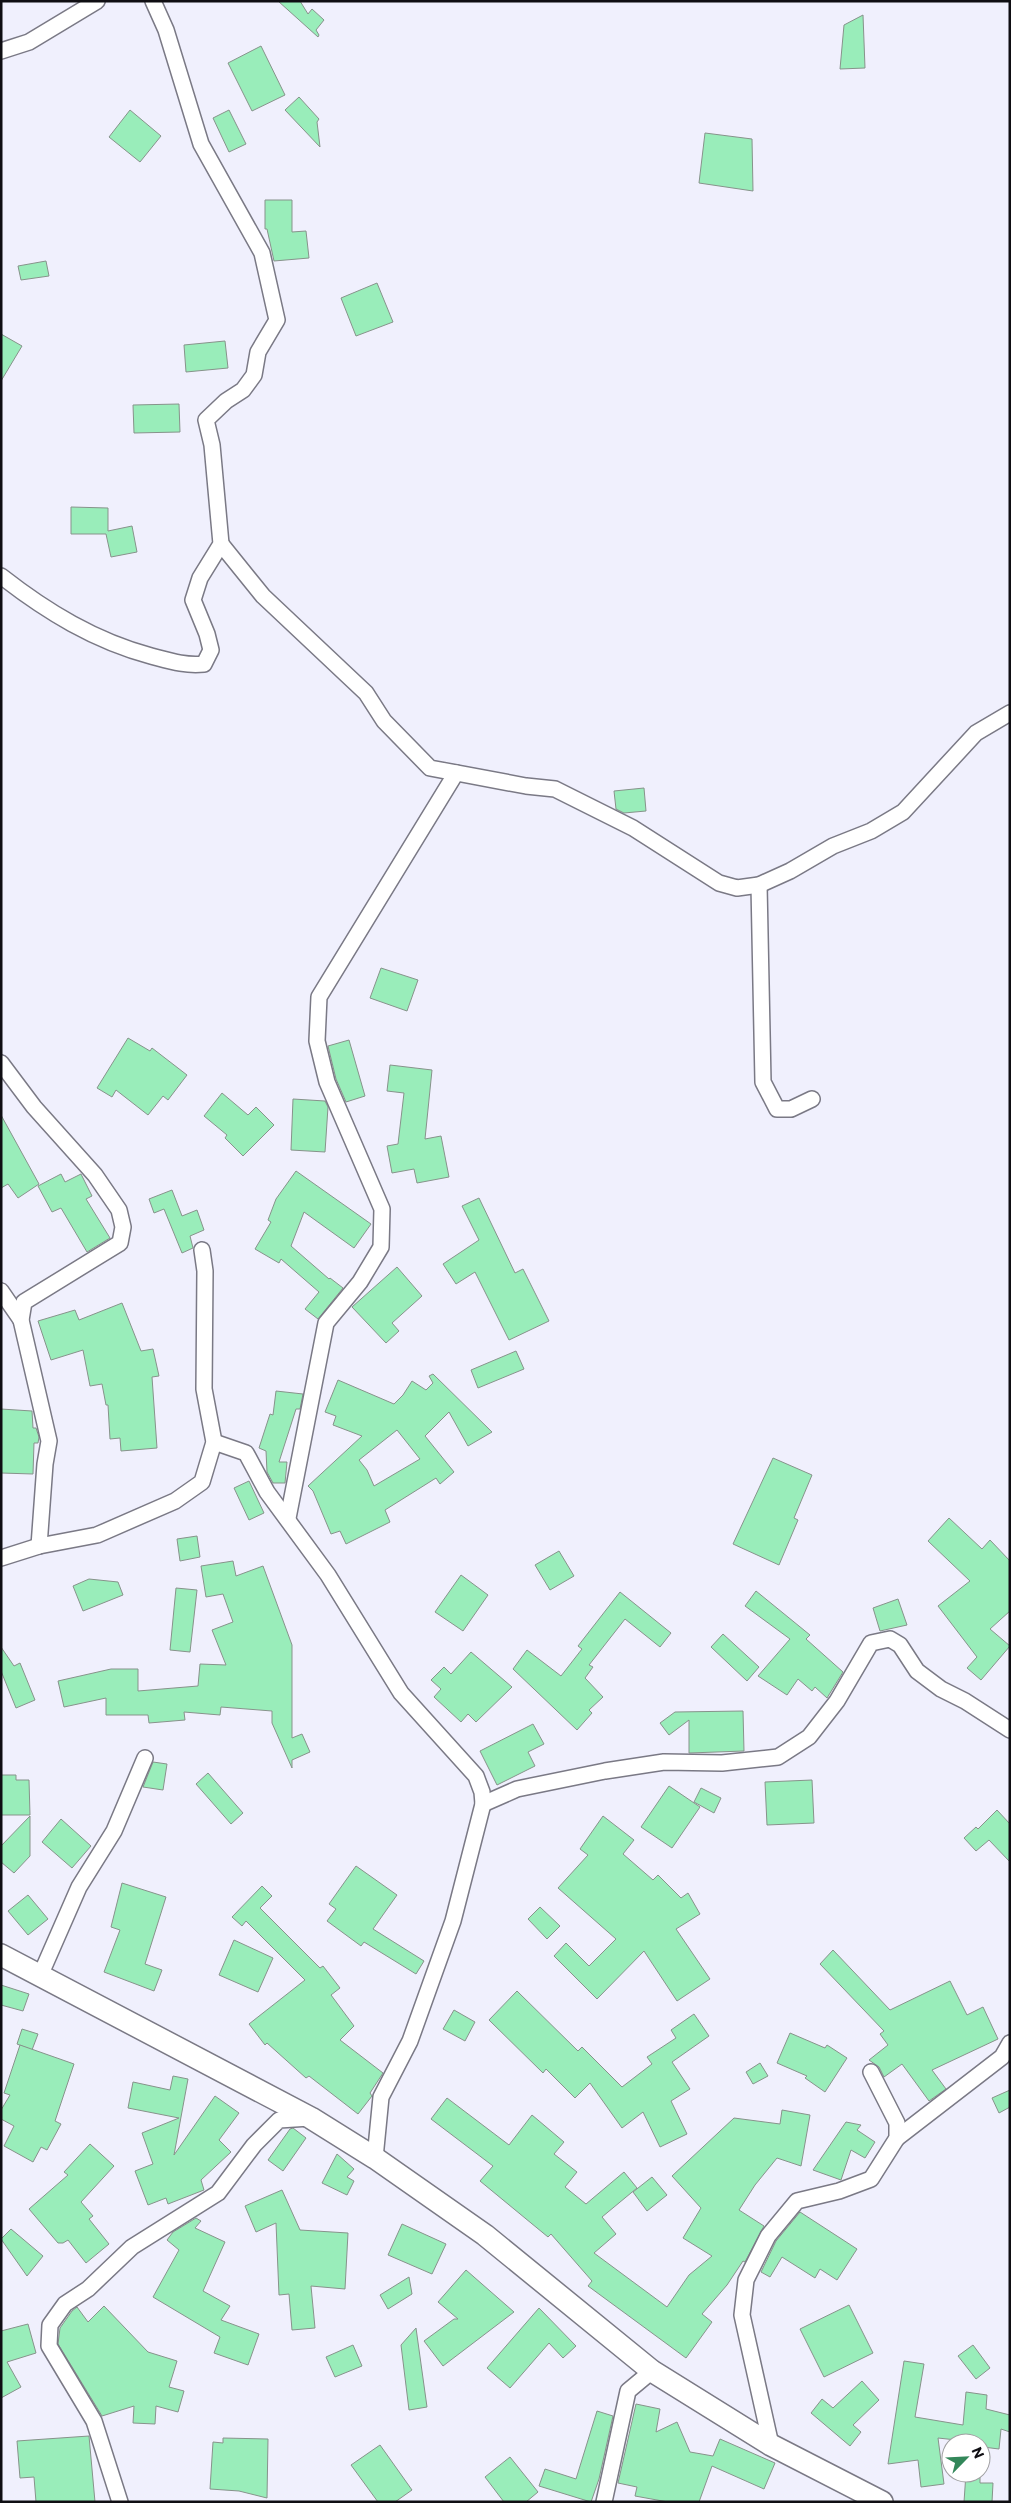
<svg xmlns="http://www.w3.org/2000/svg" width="1011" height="2503" viewBox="0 0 1011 2503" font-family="Commissioner,sans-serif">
  <rect width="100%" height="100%" fill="#f0f0fd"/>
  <g fill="#99edba" stroke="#87938b" fill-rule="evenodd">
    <polygon points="278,1 300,1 308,14 312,9 324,20 316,30 319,35 318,37"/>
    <polygon points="863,15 865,68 840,69 844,25"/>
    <polygon points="261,46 285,95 252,111 228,63"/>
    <polygon points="299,97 319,119 317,122 320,147 285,110"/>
    <polygon points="130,110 161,136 140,162 109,137"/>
    <polygon points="229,110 246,144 229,152 213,118"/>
    <polygon points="705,133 752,139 753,191 699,183"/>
    <polygon points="265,200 292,200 292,232 306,231 309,258 274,261 267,229 265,229"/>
    <polygon points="46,261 49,276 21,280 18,266"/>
    <polygon points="377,283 393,322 356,336 341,298"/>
    <polygon points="1,334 22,346 1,381"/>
    <polygon points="225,341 228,368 186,372 184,345"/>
    <polygon points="179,404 180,432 134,433 133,405"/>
    <polygon points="71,507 108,508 108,531 132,526 137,552 111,557 106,534 71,534"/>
    <polygon points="644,788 646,811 624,813 616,809 614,791"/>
    <polygon points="381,968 418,980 407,1011 370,998"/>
    <polygon points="128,1038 150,1051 152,1048 187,1075 168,1100 163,1096 148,1115 116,1090 112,1097 97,1088"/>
    <polygon points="349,1040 365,1096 346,1102 336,1079 328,1046"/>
    <polygon points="390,1065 432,1070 425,1139 441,1136 449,1177 417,1183 414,1169 392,1173 387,1146 398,1144 404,1093 387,1091"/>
    <polygon points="222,1093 248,1115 256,1107 274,1125 243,1156 225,1138 227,1135 204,1116"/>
    <polygon points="293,1099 325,1101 328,1107 325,1152 291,1150"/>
    <polygon points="1,1115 39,1184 18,1198 8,1184 1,1188"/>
    <polygon points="296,1171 371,1224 354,1248 304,1212 291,1246 329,1279 330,1278 343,1288 318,1319 305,1309 319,1292 281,1259 279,1263 255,1249 271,1222 268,1220 276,1199"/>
    <polygon points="61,1174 65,1182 81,1174 92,1196 86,1199 110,1238 87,1252 61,1208 52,1212 38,1186"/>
    <polygon points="172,1190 182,1216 197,1210 204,1230 190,1236 193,1248 182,1253 164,1209 154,1213 149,1199"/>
    <polygon points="479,1198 515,1273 523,1269 549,1321 509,1340 475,1272 456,1284 443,1264 479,1240 462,1206"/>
    <polygon points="397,1267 422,1296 392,1323 399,1331 386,1343 352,1307"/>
    <polygon points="122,1303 141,1351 153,1349 159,1376 152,1377 157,1448 121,1451 120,1438 110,1439 108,1405 106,1405 102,1384 90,1386 83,1350 51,1360 38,1321 75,1310 79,1320"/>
    <polygon points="516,1351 524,1369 478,1388 471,1370"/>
    <path d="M433 1374 492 1432 468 1446 449 1412 425 1436 454 1472 440 1484 436 1478 385 1510 390 1522 346 1544 340 1531 331 1534 313 1491 308 1486 362 1436 333 1425 336 1416 325 1412 338 1380 394 1404 403 1395 412 1381 426 1390 433 1383 429 1376ZM397 1430 420 1459 374 1486 367 1470 359 1460Z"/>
    <polygon points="276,1391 303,1394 300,1409 296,1409 279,1462 287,1462 285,1483 273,1483 267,1472 266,1451 259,1448 270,1414 273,1415"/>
    <polygon points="1,1409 32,1411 33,1428 36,1428 39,1437 38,1443 34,1443 33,1474 1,1473"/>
    <polygon points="773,1458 812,1475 794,1518 798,1520 779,1565 733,1544"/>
    <polygon points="249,1481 264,1513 249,1520 234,1488"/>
    <polygon points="949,1518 982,1549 990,1540 1010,1561 1010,1611 990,1629 1010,1646 981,1680 967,1668 977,1657 938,1606 970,1581 928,1541"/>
    <polygon points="197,1536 200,1557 180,1561 177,1539"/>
    <polygon points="559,1551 574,1576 550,1590 535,1565"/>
    <polygon points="233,1561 236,1576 263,1566 292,1645 292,1738 302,1734 310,1752 292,1760 292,1768 272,1723 272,1711 221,1707 220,1715 184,1712 185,1720 149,1723 148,1715 106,1715 106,1698 64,1707 58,1681 111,1669 138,1669 138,1691 198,1686 200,1664 226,1665 212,1630 233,1622 223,1594 206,1597 201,1566"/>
    <polygon points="461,1575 488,1595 463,1631 435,1612"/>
    <polygon points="89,1579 118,1582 123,1595 83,1611 73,1586"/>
    <polygon points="176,1588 197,1590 190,1652 170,1650"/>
    <polygon points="756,1591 810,1635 806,1639 843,1672 827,1698 815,1687 812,1691 798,1679 787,1695 758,1676 790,1639 745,1606"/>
    <polygon points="620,1592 671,1633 660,1647 625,1619 589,1665 593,1667 585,1678 603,1697 589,1710 592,1713 577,1730 513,1669 527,1650 561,1676 582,1649 578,1646"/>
    <polygon points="898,1599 907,1625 880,1631 873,1608"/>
    <polygon points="723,1634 759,1667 747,1681 711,1647"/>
    <polygon points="1,1647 14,1666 20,1663 35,1700 16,1708 1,1671"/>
    <polygon points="471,1652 512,1687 476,1722 468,1714 461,1722 434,1697 441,1689 431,1680 444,1667 451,1674"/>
    <polygon points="743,1711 744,1751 689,1753 689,1720 669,1735 660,1723 675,1712"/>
    <polygon points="533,1724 544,1744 528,1752 535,1766 497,1785 480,1751"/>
    <polygon points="153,1762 167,1764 163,1790 143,1787"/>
    <polygon points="208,1773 243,1813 231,1824 196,1784"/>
    <polygon points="1,1775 16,1775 16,1780 29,1780 30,1815 1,1815"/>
    <polygon points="812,1780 814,1823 767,1825 765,1782"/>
    <polygon points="669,1786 700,1807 672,1848 641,1827"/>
    <polygon points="701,1788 721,1798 714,1813 694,1802"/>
    <polygon points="997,1810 1010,1824 1010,1862 989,1840 976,1851 964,1838 976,1827 978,1829"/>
    <polygon points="30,1816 30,1856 14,1873 1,1862 1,1846"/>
    <polygon points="603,1816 634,1840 623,1854 653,1880 658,1875 681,1898 688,1893 700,1914 676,1929 710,1979 677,2001 644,1951 597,1999 554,1956 566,1943 589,1966 616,1939 558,1888 588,1855 580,1849"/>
    <polygon points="61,1819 91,1846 72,1868 42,1842"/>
    <polygon points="356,1866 397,1895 373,1929 424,1961 416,1974 364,1942 361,1946 327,1921 336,1909 329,1904"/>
    <polygon points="122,1883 166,1897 145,1964 162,1970 154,1991 104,1972 120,1930 111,1927"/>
    <polygon points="262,1886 272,1896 260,1908 320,1968 323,1966 340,1988 331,1995 354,2026 340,2040 383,2073 370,2093 372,2096 358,2114 309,2076 306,2078 267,2043 265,2045 249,2024 305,1980 246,1921 242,1926 232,1917"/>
    <polygon points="28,1895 48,1919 28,1935 8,1911"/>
    <polygon points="540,1907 560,1926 547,1939 528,1919"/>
    <polygon points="234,1940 273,1958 258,1992 219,1975"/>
    <polygon points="833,1950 890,2010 950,1981 967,2015 983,2007 998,2039 932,2070 946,2089 929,2101 902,2064 884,2077 879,2067 869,2060 888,2045 880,2034 884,2031 820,1964"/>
    <polygon points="1,1985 29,1994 23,2011 1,2005"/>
    <polygon points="517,1991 578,2051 582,2047 622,2087 652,2064 647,2057 676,2038 671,2030 694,2014 709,2036 672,2062 690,2089 671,2101 687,2134 660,2147 643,2112 622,2128 590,2083 575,2098 546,2069 543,2073 489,2020"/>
    <polygon points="454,2010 475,2022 465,2041 443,2029"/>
    <polygon points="22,2029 38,2034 32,2050 17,2044"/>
    <polygon points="790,2033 825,2048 827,2045 847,2058 825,2092 805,2078 807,2076 777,2063"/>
    <polygon points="20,2045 74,2064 55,2121 61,2124 47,2150 41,2147 33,2162 4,2146 14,2126 1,2119 1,2110 10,2095 4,2093"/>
    <polygon points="760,2063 768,2076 753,2084 746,2072"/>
    <polygon points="173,2076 188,2079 174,2155 215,2096 239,2113 219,2140 231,2152 201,2180 204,2190 168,2204 166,2198 148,2205 135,2171 153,2164 142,2133 179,2118 128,2108 133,2082 170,2090"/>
    <polygon points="1010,2090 1010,2107 999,2113 992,2098"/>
    <polygon points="447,2098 509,2145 532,2115 564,2142 554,2154 577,2172 565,2187 586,2204 624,2172 637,2188 602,2217 616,2234 594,2253 667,2307 689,2275 712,2256 683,2238 701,2208 672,2176 734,2118 780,2124 782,2110 810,2115 801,2166 777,2158 755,2185 739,2210 764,2226 745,2262 743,2261 727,2285 702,2314 712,2322 686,2358 588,2286 592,2281 551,2234 548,2237 480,2181 493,2166 431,2119"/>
    <polygon points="846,2122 861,2125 857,2130 875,2142 865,2158 851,2150 841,2180 813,2170"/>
    <polygon points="293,2128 306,2138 283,2171 268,2160 290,2129"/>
    <polygon points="90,2144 114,2166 81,2202 93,2216 89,2219 109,2244 86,2263 68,2240 63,2243 58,2243 29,2209 68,2175 64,2172"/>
    <polygon points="337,2154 354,2169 347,2177 354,2181 347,2195 322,2183"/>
    <polygon points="652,2177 667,2195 647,2211 633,2192"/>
    <polygon points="282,2190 300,2230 348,2233 345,2289 311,2286 315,2328 292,2330 289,2294 279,2295 276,2223 256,2232 245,2206"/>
    <polygon points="800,2212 857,2249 837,2280 820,2269 815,2278 782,2257 770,2277 761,2272 776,2241"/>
    <polygon points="196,2218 201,2221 195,2228 225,2242 203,2291 230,2306 221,2320 259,2334 248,2365 214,2353 220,2337 153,2297 179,2250 167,2240 173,2232"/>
    <polygon points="402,2224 446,2244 432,2274 388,2255"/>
    <polygon points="11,2229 43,2256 27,2276 1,2239"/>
    <polygon points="466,2270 514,2312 443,2366 424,2341 454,2319 458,2319 438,2302"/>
    <polygon points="409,2277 412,2294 388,2309 380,2295"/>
    <polygon points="849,2305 873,2353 824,2377 800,2329"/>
    <polygon points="104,2306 148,2352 177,2361 169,2387 184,2391 178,2412 156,2406 155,2424 133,2423 134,2406 102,2416 58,2344 60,2328 72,2311 77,2307 88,2322"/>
    <polygon points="539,2308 576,2346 563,2358 549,2343 510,2388 487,2368"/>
    <polygon points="28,2324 36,2353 7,2362 21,2387 1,2398 1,2331"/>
    <polygon points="416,2328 427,2407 409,2410 401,2345"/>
    <polygon points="353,2345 362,2366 335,2377 326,2357"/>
    <polygon points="973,2345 990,2368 976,2379 958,2356"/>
    <polygon points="904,2361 924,2364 915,2417 963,2425 966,2392 987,2395 986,2409 1010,2415 1010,2432 1001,2429 999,2449 983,2447 984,2443 938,2438 944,2484 921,2487 918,2460 888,2464"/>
    <polygon points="862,2381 879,2400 853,2425 861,2432 850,2446 811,2413 822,2399 833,2408"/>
    <polygon points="636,2404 660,2409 656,2432 677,2422 690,2452 713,2456 720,2439 775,2463 764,2489 712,2466 699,2502 668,2502 635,2496 637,2487 618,2483"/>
    <polygon points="597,2411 613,2416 599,2479 591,2502 539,2486 545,2469 576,2479"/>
    <polygon points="89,2436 95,2502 36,2502 34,2477 20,2478 17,2441"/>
    <polygon points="223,2438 268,2439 267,2498 239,2491 210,2489 213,2442 223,2443"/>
    <polygon points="380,2445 412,2490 395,2502 378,2502 351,2465"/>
    <polygon points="510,2457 538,2492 526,2502 504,2502 485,2477"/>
    <polygon points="966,2473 980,2473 980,2483 993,2483 992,2502 964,2502"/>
  </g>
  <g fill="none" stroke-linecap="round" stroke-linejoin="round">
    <g stroke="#7a7985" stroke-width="18">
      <g id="street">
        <polyline points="1,51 29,42 97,1"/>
        <polyline points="221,544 263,596 366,693 384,721 430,768 526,786 555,789 633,828 719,883 737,888 759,885 790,871 833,846 871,831 903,812 976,733 1010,713"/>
        <path d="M1 576C47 612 95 641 151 656 170 661 185 666 204 664L211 650 207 634 193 600 200 578 221 544 212 445 206 420 226 401 243 390 254 375 258 352 277 320 262 253 201 144 166 30 153 1"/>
        <polyline points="759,885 763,1082 777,1109 791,1109 812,1099"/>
        <polyline points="1,1063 34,1107 95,1175 119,1210 123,1227 120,1243 24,1302 21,1320 49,1441 45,1464 39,1546"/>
        <polyline points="1,1291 21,1320"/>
        <polyline points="214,1442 246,1453 267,1492 328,1575 401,1693 476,1776 482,1792 483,1804 453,1921 410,2041 381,2097 375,2158"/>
        <polyline points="288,1518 326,1323 360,1282 381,1247 382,1209 327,1082 317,1041 319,997 456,773"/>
        <polyline points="1,1558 39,1546 97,1535 175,1501 202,1482 214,1442 204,1389 205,1271 202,1250"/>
        <polyline points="483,1804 517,1789 605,1771 664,1762 722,1763 778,1757 809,1737 837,1701 871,1643 890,1639 900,1645 917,1671 941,1689 965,1701 1010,1730"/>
        <polyline points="40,1976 79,1887 114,1831 145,1758"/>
        <polyline points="897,2138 1002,2057 1010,2043"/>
        <polyline points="771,2445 742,2315 746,2280 768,2236 797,2201 839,2191 871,2179 897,2138 897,2123 871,2072"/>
        <polyline points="120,2502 94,2421 49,2346 50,2325 65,2304 88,2289 132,2247 218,2193 254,2145 279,2120 310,2118"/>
        <polyline points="604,2502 628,2391 652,2371"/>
      </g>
    </g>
    <g stroke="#7a7985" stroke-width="24">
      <polyline id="secondary" points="1,1955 311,2118 375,2158 485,2235 652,2371 771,2445 882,2502"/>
    </g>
    <use href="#street" stroke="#fff" stroke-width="15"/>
    <use href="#secondary" stroke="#fff" stroke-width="21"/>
  </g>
  <rect width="1011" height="2503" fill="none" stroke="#0f0e13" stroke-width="5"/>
  <g transform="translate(966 2458) rotate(66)"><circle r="24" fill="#ffffff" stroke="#9f9fa1"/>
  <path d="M0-4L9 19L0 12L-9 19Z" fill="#33875a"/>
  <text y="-8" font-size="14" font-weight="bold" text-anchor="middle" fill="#0f0e13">N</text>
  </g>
</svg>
